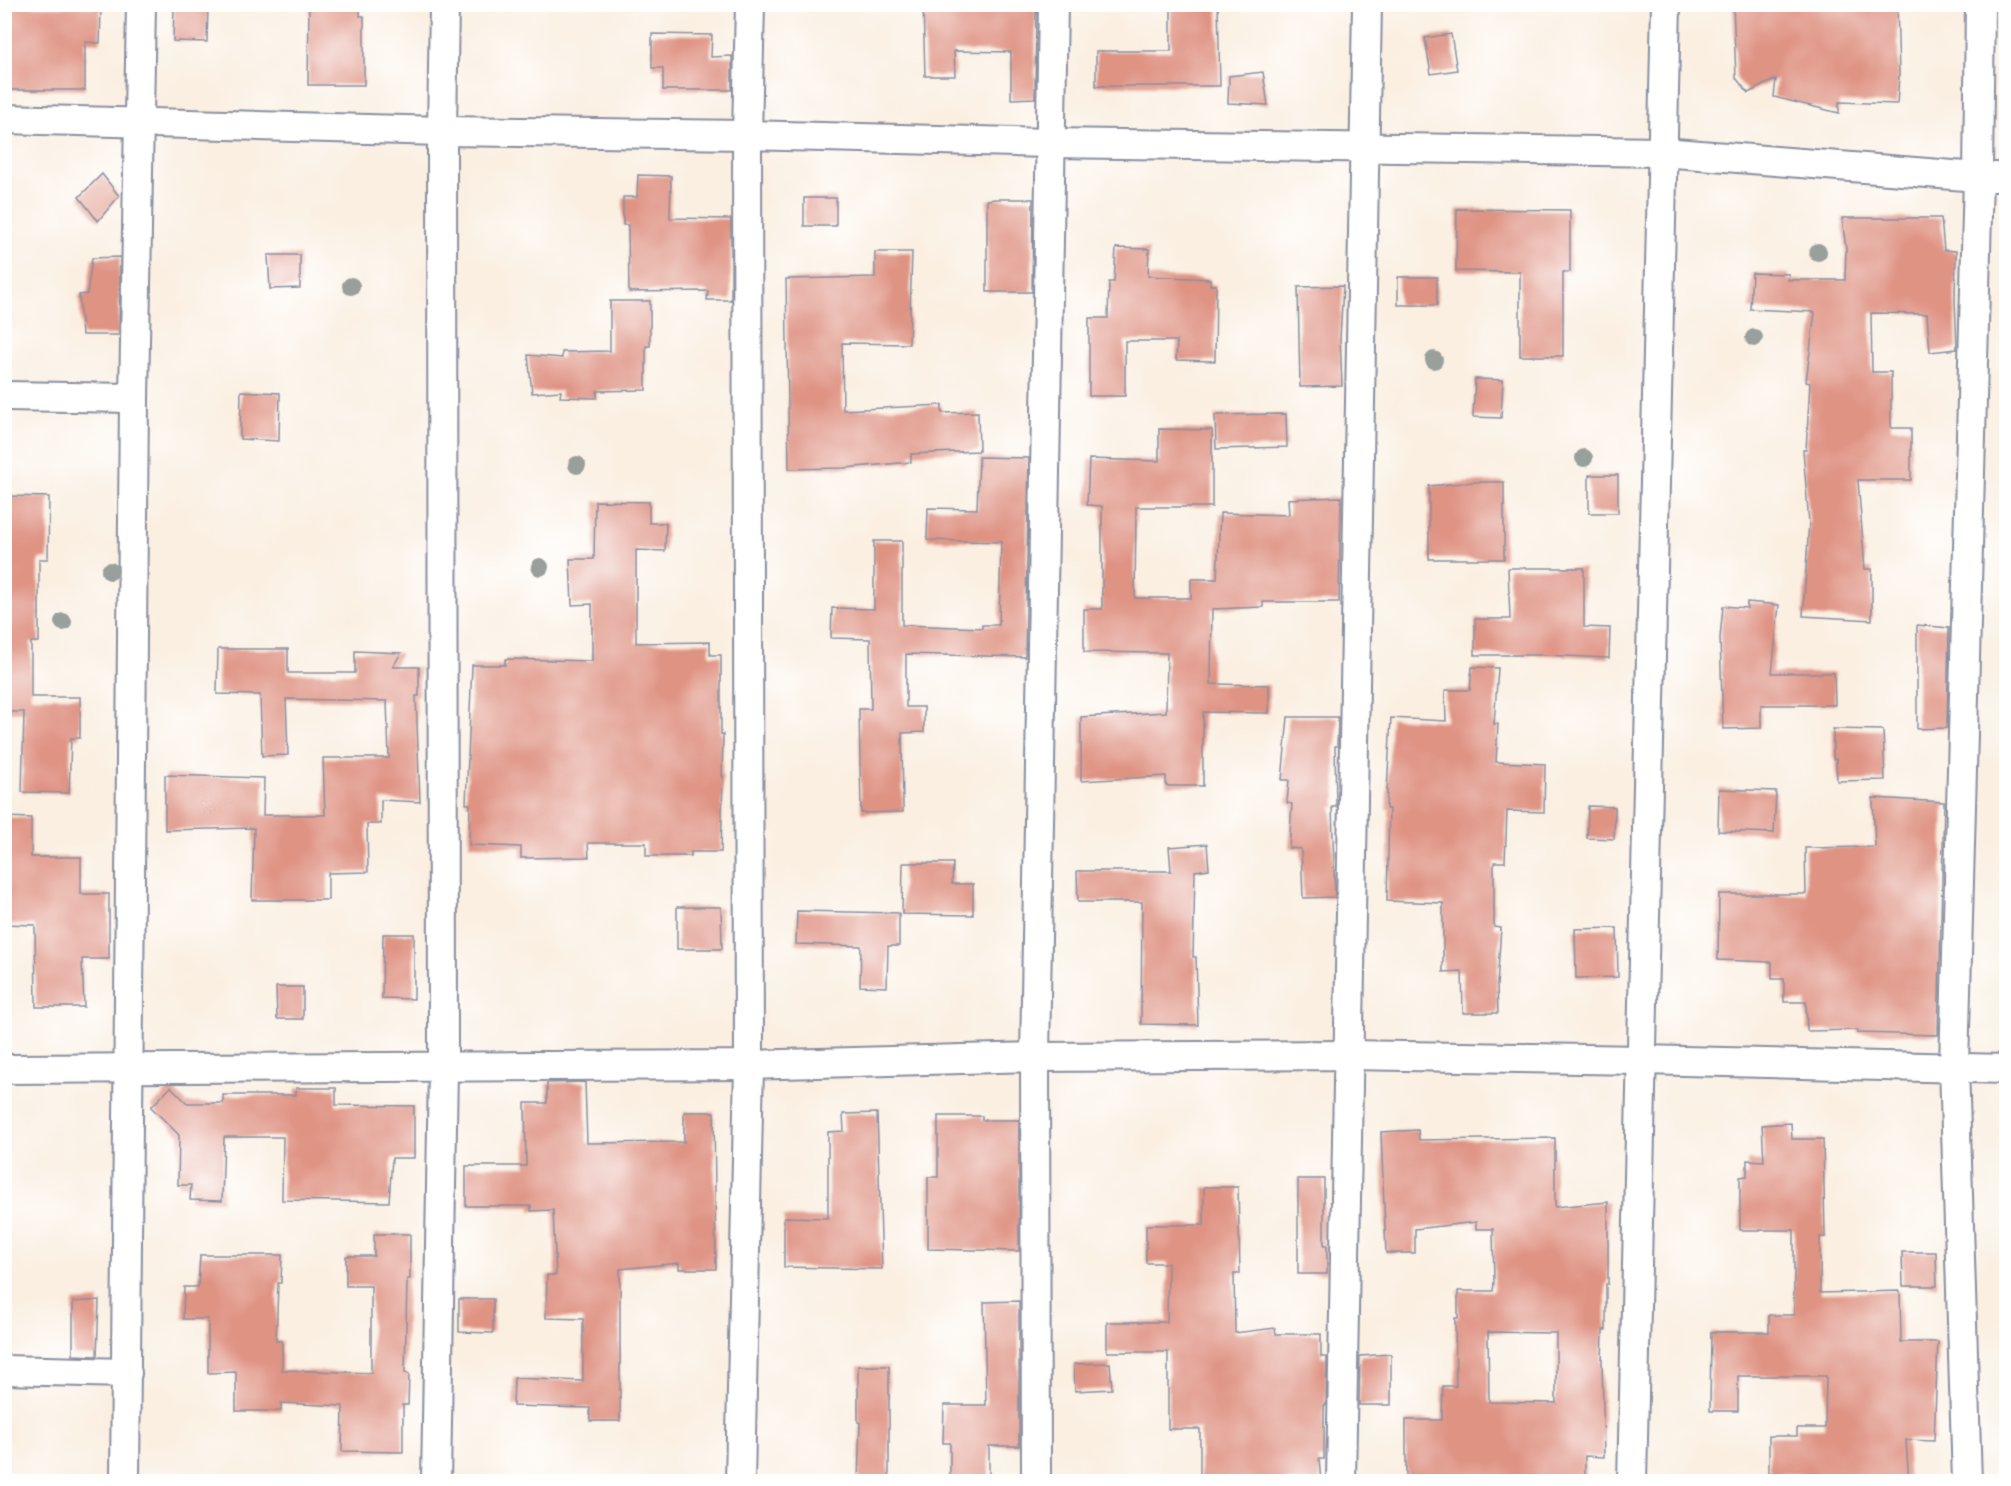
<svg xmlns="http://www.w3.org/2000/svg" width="2011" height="1486" viewBox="0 0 2011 1486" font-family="Kalam,sans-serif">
  <rect width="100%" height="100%" fill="#fff"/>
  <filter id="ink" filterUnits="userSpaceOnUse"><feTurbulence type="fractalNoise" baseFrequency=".0167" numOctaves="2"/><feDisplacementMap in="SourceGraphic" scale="12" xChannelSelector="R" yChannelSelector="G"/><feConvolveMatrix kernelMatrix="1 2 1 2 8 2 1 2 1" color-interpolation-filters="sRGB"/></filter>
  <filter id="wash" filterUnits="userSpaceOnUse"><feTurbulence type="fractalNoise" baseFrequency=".008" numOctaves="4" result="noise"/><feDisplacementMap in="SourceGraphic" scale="24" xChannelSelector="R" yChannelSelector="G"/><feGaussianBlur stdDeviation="1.35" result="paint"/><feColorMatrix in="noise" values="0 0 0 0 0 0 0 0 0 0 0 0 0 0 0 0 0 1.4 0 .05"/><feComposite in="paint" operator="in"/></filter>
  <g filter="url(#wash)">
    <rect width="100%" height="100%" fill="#faefe1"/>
    <g id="blocks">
      <g fill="#df9383" fill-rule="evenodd">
        <polygon points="174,4 208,4 207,42 173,41"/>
        <polygon points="309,4 360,4 360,16 364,16 364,85 308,85"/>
        <polygon points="923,4 978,4 978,9 1036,5 1035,98 1011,99 1011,52 954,51 955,76 925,76"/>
        <polygon points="1171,4 1218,4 1220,86 1096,86 1096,51 1171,51"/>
        <polygon points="1733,4 1897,4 1899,75 1897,104 1839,102 1839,113 1774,97 1776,79 1748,93 1736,78"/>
        <polygon points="4,6 101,7 100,43 85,42 85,90 4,90"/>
        <polygon points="652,34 712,35 711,57 732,56 732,90 663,90 663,68 652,68"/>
        <polygon points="1451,34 1457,70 1431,74 1425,38"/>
        <polygon points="1263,72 1268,105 1228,103 1229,76"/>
        <polygon points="102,174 119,196 98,221 79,197"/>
        <polygon points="638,175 671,176 670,218 731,219 731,300 707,300 708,291 629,292 628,225 623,225 623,197 637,197"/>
        <rect x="804" y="198" width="32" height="28"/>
        <polygon points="997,199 1033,199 1032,292 987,292 987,200"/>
        <polygon points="1457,209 1570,210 1570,272 1563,272 1563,356 1520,356 1520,272 1456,271"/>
        <polygon points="1842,218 1941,218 1944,250 1956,251 1955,299 1957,349 1930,352 1927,314 1871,313 1872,372 1891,372 1891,428 1911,428 1911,480 1858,480 1865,569 1872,569 1872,620 1803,616 1809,523 1803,450 1806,450 1810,383 1806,382 1815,312 1750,309 1752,273 1789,274 1788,280 1845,280 1846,249"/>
        <polygon points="1116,248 1149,249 1148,276 1210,279 1210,285 1216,285 1215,361 1176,360 1177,341 1125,341 1125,396 1089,396 1089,318 1108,318 1109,282 1114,282"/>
        <polygon points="875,252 912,252 909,344 842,343 843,410 942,405 942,413 978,412 979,451 911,454 911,462 844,468 789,469 786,279 875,277"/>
        <polygon points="268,255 300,255 300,288 270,289"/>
        <polygon points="120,257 119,335 82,335 79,295 87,294 92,258"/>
        <rect x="1398" y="277" width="39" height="28"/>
        <polygon points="1343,286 1340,338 1342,386 1300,387 1298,287"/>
        <polygon points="610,301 650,301 650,346 646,346 646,390 597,391 597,398 560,397 561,391 532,393 528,355 562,358 562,352 610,351"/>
        <polygon points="1475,379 1503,380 1501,418 1473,417"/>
        <polygon points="241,391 280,393 279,441 240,439"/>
        <polygon points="1286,414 1287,447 1216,449 1215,415"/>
        <polygon points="1159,429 1212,430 1212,507 1136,507 1135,598 1191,598 1191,579 1217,579 1220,513 1289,515 1288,499 1341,497 1339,602 1263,602 1263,607 1212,609 1211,684 1269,685 1269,713 1203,712 1203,786 1166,786 1166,776 1081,781 1081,717 1166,712 1167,653 1084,652 1084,609 1102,609 1102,506 1087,505 1089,459 1159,461"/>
        <polygon points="979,457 1029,458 1025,657 906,654 906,707 924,707 924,732 902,733 903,812 861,813 859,709 871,709 870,639 831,638 832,608 874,609 874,541 902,541 902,625 982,628 982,625 999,625 1001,542 927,540 928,508 977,509"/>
        <rect x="1589" y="475" width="29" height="38"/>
        <polygon points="1474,482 1504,482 1504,559 1429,559 1429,486"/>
        <polygon points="4,496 49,497 48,559 39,559 39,642 31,642 31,697 80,697 80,738 71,738 69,793 22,792 24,712 4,712"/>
        <polygon points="595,501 649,502 649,523 666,523 665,551 636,550 636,643 710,642 710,655 721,655 721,734 723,734 722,776 723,776 721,852 691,852 691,856 646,856 646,843 588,843 589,857 521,858 521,847 469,845 470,804 466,804 472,665 505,665 505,659 592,661 592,604 572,605 570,559 594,559"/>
        <polygon points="1508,568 1584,568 1584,627 1610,628 1609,658 1544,655 1475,655 1475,619 1510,619"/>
        <polygon points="1747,602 1779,605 1772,673 1834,673 1835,705 1761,705 1761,728 1723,729 1720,638 1723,606 1747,608"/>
        <polygon points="1917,625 1949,628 1947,728 1917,729"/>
        <polygon points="218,649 288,649 288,673 355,673 355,651 401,653 393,667 419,667 419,696 416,696 420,802 381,800 381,824 367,824 368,872 328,873 328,900 252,900 254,828 165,830 165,775 264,778 263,815 325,815 323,758 389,758 387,701 286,699 288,755 262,756 260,695 217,694"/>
        <polygon points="1472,667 1498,668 1494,724 1498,724 1496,762 1545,764 1544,812 1507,811 1505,862 1494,862 1494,927 1501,928 1497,985 1498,1013 1463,1013 1462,971 1443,972 1443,903 1387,901 1389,809 1386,809 1391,718 1446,721 1445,690 1470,690"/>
        <polygon points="1288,717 1338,717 1337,746 1335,746 1336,807 1332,807 1335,897 1303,898 1301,849 1289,848 1292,804 1287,803 1289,780 1282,780"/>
        <polygon points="1833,729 1883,730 1885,780 1837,781 1836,759 1833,759"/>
        <polygon points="1719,789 1776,791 1774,833 1718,831"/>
        <polygon points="1873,798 1944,802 1938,1035 1857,1033 1858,1030 1807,1031 1806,1002 1784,1002 1784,979 1772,979 1772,962 1718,960 1719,894 1806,894 1805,848 1875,847"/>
        <polygon points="1588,806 1615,807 1614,839 1587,838"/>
        <polygon points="4,817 31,818 31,857 81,857 81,894 109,894 109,959 82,959 84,1007 36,1007 35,925 4,924"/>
        <polygon points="1207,844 1209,869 1195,871 1193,957 1196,957 1198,1025 1141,1024 1142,902 1078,902 1077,871 1171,871 1169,847"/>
        <polygon points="903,863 953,863 952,884 973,884 973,915 902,914"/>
        <polygon points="677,907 721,907 722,949 677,949"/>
        <polygon points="797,911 899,913 899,946 888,946 887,987 860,986 861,946 796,944"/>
        <polygon points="1617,928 1618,977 1576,978 1575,929"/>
        <polygon points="383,934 414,934 414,999 382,998"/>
        <polygon points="276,987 303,987 303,1019 277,1019"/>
        <polygon points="585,1082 587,1143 684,1142 684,1112 714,1112 716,1269 679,1269 679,1263 620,1269 620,1421 590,1421 590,1408 513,1406 514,1378 583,1381 583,1319 546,1318 547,1275 556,1275 553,1210 531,1211 531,1206 466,1206 466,1166 526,1166 525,1103 547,1103 547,1083"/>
        <polygon points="171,1087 187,1103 223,1103 223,1095 296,1095 296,1088 336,1088 336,1105 414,1106 414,1158 392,1158 389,1202 282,1200 283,1137 224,1137 222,1201 190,1200 191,1185 178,1185 179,1135 151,1107"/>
        <polygon points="877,1113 882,1269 784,1267 784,1217 828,1218 828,1132 844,1131 843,1114"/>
        <polygon points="938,1116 982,1116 982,1120 1019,1120 1019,1251 928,1249 928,1177 938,1177"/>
        <polygon points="1791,1123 1792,1139 1823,1139 1825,1237 1820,1237 1820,1293 1900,1291 1901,1342 1938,1342 1934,1441 1906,1440 1909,1482 1803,1482 1803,1474 1769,1474 1769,1436 1797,1436 1797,1428 1825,1428 1826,1376 1738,1376 1738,1411 1710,1411 1711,1332 1769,1332 1769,1315 1794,1315 1794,1230 1740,1230 1740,1177 1747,1176 1747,1160 1764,1161 1762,1125"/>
        <path d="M1418 1130 1419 1140 1555 1138V1207L1608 1202V1284H1606V1330H1603L1602 1362 1604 1457 1585 1456V1481L1406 1482V1420H1442L1443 1386H1456L1455 1318H1458V1291H1493L1494 1282 1493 1229H1476V1222L1415 1229V1253H1386L1381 1132ZM1488 1332 1556 1333V1403L1489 1402Z"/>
        <polygon points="1298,1179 1324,1179 1324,1245 1327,1245 1327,1274 1298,1274"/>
        <polygon points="1204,1187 1238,1187 1240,1274 1234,1274 1235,1333 1275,1328 1276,1334 1321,1334 1321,1357 1327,1357 1326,1405 1324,1405 1324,1459 1319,1459 1321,1482 1200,1480 1200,1429 1168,1429 1168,1352 1107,1352 1107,1322 1167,1322 1168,1263 1146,1263 1146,1225 1204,1225"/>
        <polygon points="374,1234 410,1234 410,1279 407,1279 405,1373 409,1374 408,1405 403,1405 403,1452 342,1451 343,1406 281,1403 281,1411 236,1411 236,1372 208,1373 208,1319 183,1319 184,1287 198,1287 200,1255 282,1255 281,1283 278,1283 276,1341 282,1341 282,1370 371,1373 371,1286 346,1286 346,1256 374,1256"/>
        <polygon points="1902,1252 1936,1252 1937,1286 1903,1286"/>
        <polygon points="459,1299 493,1299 493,1333 459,1332"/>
        <polygon points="99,1300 97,1356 73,1355 73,1302"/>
        <polygon points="1019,1301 1019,1446 989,1446 989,1482 950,1482 950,1443 943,1443 944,1405 986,1405 984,1302"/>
        <polygon points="1391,1354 1391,1405 1359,1405 1360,1356"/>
        <polygon points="1110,1363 1112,1389 1075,1391 1074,1364"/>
        <polygon points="858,1366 889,1366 889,1482 858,1482 860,1422 858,1422"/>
      </g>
    </g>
  </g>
  <g filter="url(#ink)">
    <use href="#blocks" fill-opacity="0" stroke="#8a8fa0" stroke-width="1.5"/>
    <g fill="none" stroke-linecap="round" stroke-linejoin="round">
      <g stroke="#8a8fa0" stroke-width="32">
        <g id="minor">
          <polyline points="4,119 442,131 747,135 1051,143 1662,152 1978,177 2006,177"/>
          <polyline points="4,396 134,398"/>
          <polyline points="4,1069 749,1065 1035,1057 1348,1055 1642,1060 2006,1069"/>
          <polyline points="4,1370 127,1373"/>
          <polyline points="125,1482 134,398 141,4"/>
          <polyline points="436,1482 443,1068 442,131 444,4"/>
          <polyline points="740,1482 749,1065 747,135 750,4"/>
          <polyline points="1036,1482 1035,1057 1053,4"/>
          <polyline points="1341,1482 1367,4"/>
          <polyline points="1632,1482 1666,4"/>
          <polyline points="1967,1482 1954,1066 1978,177 1980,4"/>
        </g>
      </g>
      <use href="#minor" stroke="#fff" stroke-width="28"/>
    </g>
    <g fill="#999f9b">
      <circle cx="1818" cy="252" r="9"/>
      <circle cx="351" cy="286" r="9"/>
      <circle cx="1754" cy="338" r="9"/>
      <circle cx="1434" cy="360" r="9"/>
      <circle cx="1584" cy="458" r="9"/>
      <circle cx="577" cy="465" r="9"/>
      <circle cx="540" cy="567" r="9"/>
      <circle cx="110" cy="571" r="9"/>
      <circle cx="63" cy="622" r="9"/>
    </g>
  </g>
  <rect width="2011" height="1486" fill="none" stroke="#fff" stroke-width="24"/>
</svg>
